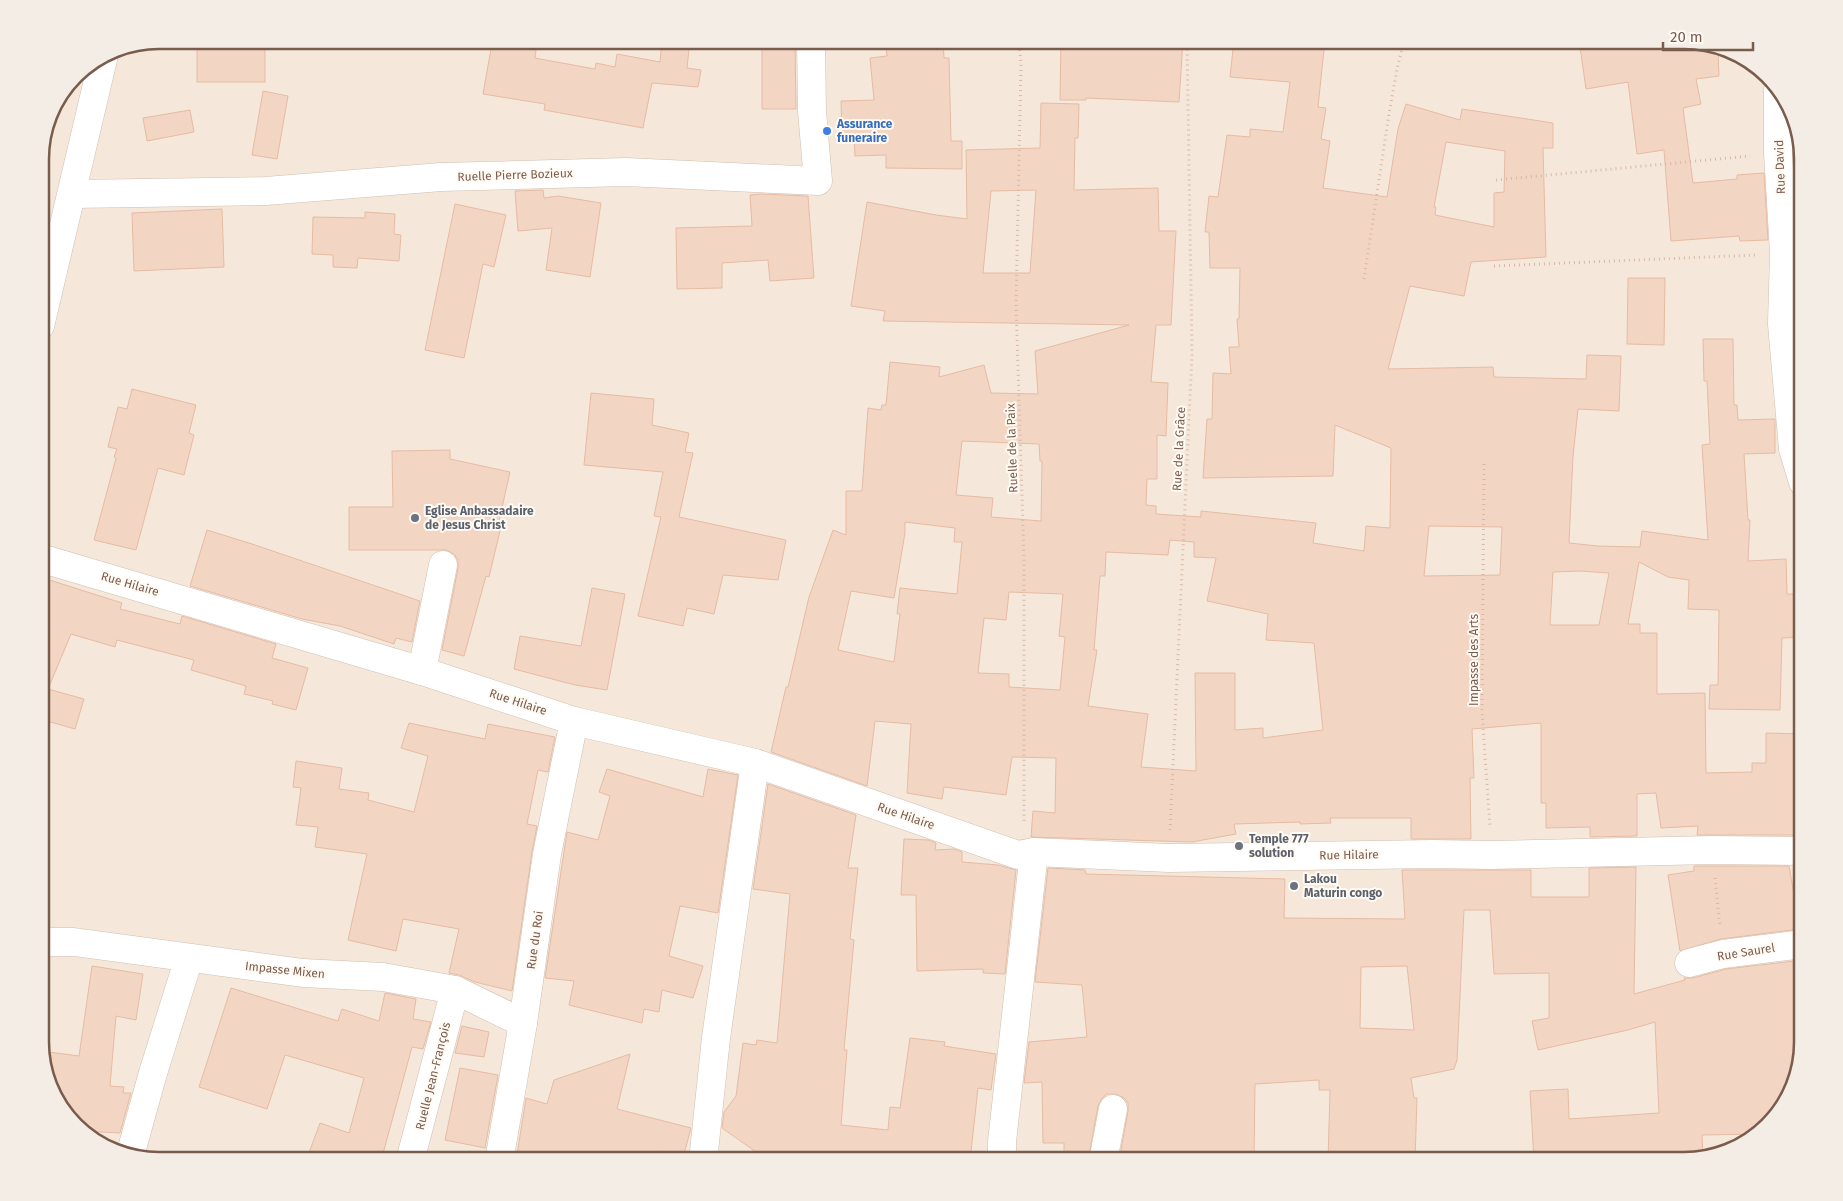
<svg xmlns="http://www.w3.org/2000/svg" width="1843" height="1201" viewBox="0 0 1843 1201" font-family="'Fira Sans',sans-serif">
  <rect width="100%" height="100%" fill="#fdf6ec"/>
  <polygon fill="#f5e8da" points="159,40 1684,40 1750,60 1787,100 1803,159 1803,1042 1783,1108 1743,1145 1684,1161 159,1161 93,1141 56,1102 40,1049 40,152 49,113 75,75 114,49"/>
  <g fill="#f3d5c3" stroke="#e6bba3" fill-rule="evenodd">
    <rect x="197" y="40" width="68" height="42"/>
    <polygon points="662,40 690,40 687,68 701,70 698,87 652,83 643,128 544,110 545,104 483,94 492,43 536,50 535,58 595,69 596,63 615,67 617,54 660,62"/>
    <polygon points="762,40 795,40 796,109 762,109"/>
    <polygon points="885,40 943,40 944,58 949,58 951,141 962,141 962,169 886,168 886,155 855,156 854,136 842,136 841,101 874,100 870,58 887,56"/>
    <polygon points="1061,40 1183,40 1179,102 1086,98 1086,100 1060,100"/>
    <path d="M1234 40H1325L1318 107 1326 108 1321 139 1330 141 1323 188 1387 197 1398 129 1406 104 1460 120 1462 109 1553 123V148H1543L1546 257 1471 262 1464 296 1410 286 1388 369 1493 367 1494 377 1586 379 1587 355 1621 356 1619 411 1578 409 1573 456 1569 543 1598 546 1640 547 1642 531 1708 540 1702 445 1710 444 1707 381H1704L1703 339H1733L1734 405H1737L1738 420 1775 419V453L1744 454 1748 520H1750L1748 561 1786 559 1787 594H1796L1797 611H1803V637L1782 638 1780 710 1709 709 1710 685H1718L1719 610 1688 609 1689 580 1668 577 1639 562 1628 624H1640V633H1657V694L1705 693 1706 773 1752 772V763H1766V733L1803 734V835H1697L1698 826 1661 828 1656 793 1637 794V836L1590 837V827L1546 828V803H1541V723L1472 729 1474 778H1470L1471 839H1411V818H1330L1331 823 1300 824V822L1234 824 1236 834 1192 842 1031 837 1033 811 1055 813 1056 758 1012 757 1006 795 944 787 942 799 907 793 911 724 875 721 867 786 771 752 786 687H788L809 597 833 530 846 535V491H862L868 408 881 410 882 405H886L890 362 940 367 939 377 984 365 991 393 1038 394 1035 351 1129 325 883 321 885 311 851 306 867 202 936 215 967 219 966 150 1040 148 1041 103 1079 104 1078 138H1075L1074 190 1158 188 1159 231H1176L1171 325H1156L1151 382 1168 383 1166 436 1157 435V479H1147L1146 505 1156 506V514L1201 517V511L1316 523 1313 543 1364 551 1366 526 1390 528 1391 448 1335 425 1333 476 1203 478 1207 419H1212L1213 373 1231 374 1229 347H1239L1237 319H1239L1240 268H1210L1209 232H1205L1209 196 1218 197 1227 135 1250 137V129L1283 132 1290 82 1230 77ZM1446 142 1505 151 1504 192 1494 193V227L1435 215 1436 207H1434ZM1036 190 1030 273H983L991 191ZM962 441 1039 444 1040 461H1042L1041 521 991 517 993 498 956 495ZM905 522 955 528 954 542H962L957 594 900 588 897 614H900L894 662 838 650 851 591 894 598 905 533ZM1429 526 1502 527 1500 575 1424 576ZM1170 540 1194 542V557L1216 558 1207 601 1268 614 1266 640 1314 643 1323 730 1263 738V728L1235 730V673H1195L1196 771 1141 767 1148 714 1088 706 1097 650H1094L1100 576H1105L1106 552 1168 555ZM1580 571 1609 573 1599 625H1550L1553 572ZM1009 592 1063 594 1059 636 1065 637 1060 690 1009 687V674L978 673 984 618 1006 620Z"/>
    <polygon points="1579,40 1665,40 1666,50 1705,46 1718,50 1719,76 1696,79 1701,104 1683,108 1693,183 1737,179 1737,175 1764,173 1768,240 1740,241 1739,236 1671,241 1664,150 1637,154 1628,82 1586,89"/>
    <polygon points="263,91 288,96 277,159 252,155"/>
    <polygon points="190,110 194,132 147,141 143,118"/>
    <polygon points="543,190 544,198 558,196 601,203 590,277 546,270 552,228 518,231 515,191"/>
    <polygon points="761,194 808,196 814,278 770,281 768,260 722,263 722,288 677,289 676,228 752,226 750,195"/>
    <polygon points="455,204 506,215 494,267 483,264 464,358 425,350"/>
    <polygon points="222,209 224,267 134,271 132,213"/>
    <polygon points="365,212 395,214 394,234 401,235 399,261 358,258 357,268 333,267 333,255 312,254 313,217 365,218"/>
    <polygon points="1628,278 1665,278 1664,345 1627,344"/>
    <polygon points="132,389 196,405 189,433 194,435 184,475 158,468 136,550 94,540 116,458 114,457 117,449 108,447 118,407 127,409"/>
    <polygon points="591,393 654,399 652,425 689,433 685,452 693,453 679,517 786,540 778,580 723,575 714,614 687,608 683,626 638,616 661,517 654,516 663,472 584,465"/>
    <polygon points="450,450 450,459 510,472 497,530 500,531 489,577 486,576 464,656 442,650 458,568 458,560 454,554 446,550 349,550 349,507 393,507 392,451"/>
    <polygon points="207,530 252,544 420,601 412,642 396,638 394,644 340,626 302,619 190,586"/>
    <polygon points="40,577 122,603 120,609 180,624 182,616 276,644 272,658 308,668 296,710 272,704 273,701 244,694 246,686 191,670 194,660 117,640 115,647 71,634 48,689 84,699 75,729 40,719"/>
    <polygon points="592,588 625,594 607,690 575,685 514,669 520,636 581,646"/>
    <polygon points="409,723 485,739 488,724 555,737 548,772 538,770 527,824 537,826 532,852 512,991 475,982 459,975 449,973 459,929 403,919 396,951 348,940 367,854 315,847 318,827 296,825 301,788 293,787 296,761 342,768 339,789 369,793 368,800 414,812 428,756 401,748"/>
    <polygon points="607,769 703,797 708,769 738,775 718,913 680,906 669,956 703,966 693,998 662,990 659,1012 644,1009 642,1023 569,1005 574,981 545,978 567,832 598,840 610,796 599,792"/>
    <polygon points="768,784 856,815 848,868 858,868 850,939 854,940 844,1050 847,1050 841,1125 888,1130 890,1107 900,1108 910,1038 945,1042 944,1046 996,1054 991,1090 978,1088 970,1161 884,1161 833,1157 832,1161 769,1161 722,1128 724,1112 736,1096 743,1043 756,1045 757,1040 777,1043 790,894 753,889"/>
    <polygon points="904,839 929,840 936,843 935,850 954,849 962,852 962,862 998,865 1016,870 1005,974 983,973 983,969 917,971 916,895 901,895"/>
    <polygon points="1694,866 1789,866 1800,929 1721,939 1680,951 1668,875 1694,871"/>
    <path d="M1636 867 1634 994 1685 980 1684 978H1693L1726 969 1803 960V1042L1783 1108 1755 1134 1702 1135 1703 1156 1684 1161H1534L1530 1091 1568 1089 1569 1119 1659 1113 1655 1022 1628 1030 1538 1050 1532 1021 1549 1018V973L1494 974 1490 910H1464L1457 1060 1454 1069 1411 1078 1414 1098H1417L1415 1161H1328L1330 1090H1319V1080L1255 1084 1254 1161H1119L1128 1111V1103L1124 1098 1115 1094H1107L1102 1098 1098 1106 1088 1161H1064V1143H1043L1042 1082 1024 1083 1029 1042 1087 1037 1082 985 1035 982 1048 868 1085 870 1086 874 1285 879 1284 918 1405 919 1402 870H1531V897H1589V868ZM1407 966 1414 1030 1360 1028 1361 967Z"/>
    <polygon points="92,966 143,974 136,1020 116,1016 110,1086 124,1087 123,1093 131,1093 120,1133 83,1131 56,1102 41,1051 79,1056"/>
    <polygon points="231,988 338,1021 342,1009 379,1021 385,993 416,999 413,1019 431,1022 423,1049 412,1047 381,1161 306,1161 320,1123 349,1133 364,1078 285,1055 267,1109 199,1087"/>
    <polygon points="462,1026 489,1032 484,1057 455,1053"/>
    <polygon points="630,1054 617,1109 691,1128 683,1158 657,1151 656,1161 516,1161 526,1098 547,1104 554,1080"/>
    <polygon points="460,1068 498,1075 485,1148 445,1140"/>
  </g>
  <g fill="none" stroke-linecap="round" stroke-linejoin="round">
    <g stroke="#d1beb0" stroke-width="29">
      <g id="minor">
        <polyline points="1778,90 1778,153 1784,253 1782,324 1793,449 1803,482"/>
        <polyline points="73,194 266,191 441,177 626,172 818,181 812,111 811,40"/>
        <polyline points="40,326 104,55"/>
        <polyline points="40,558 422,671 574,721 755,763 1018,855 1034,852 1169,858 1433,854 1491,855 1712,850 1803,851"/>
        <polyline points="422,671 443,565"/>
        <polyline points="40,942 74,942 303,973 383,977 455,990 523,1023"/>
        <polyline points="1689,963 1723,954 1803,944"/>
        <polyline points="131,1152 153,1073 189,958"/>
        <polyline points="410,1161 455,990"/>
        <polyline points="499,1161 523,1023 547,854 574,721"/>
        <polyline points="703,1161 716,1038 755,763"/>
        <polyline points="1002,1161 1002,1142 1034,852"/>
        <polyline points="1103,1161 1113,1109"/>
      </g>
    </g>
    <g stroke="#d9b8a5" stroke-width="3" stroke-dasharray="1 4" stroke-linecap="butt">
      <polyline points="1019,40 1021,66 1016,303 1024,560 1024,824"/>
      <polyline points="1496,180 1750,156"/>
      <polyline points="1494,266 1756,255"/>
      <polyline points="1364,279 1389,114 1398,64 1405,40"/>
      <polyline points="1484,464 1482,712 1490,827"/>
      <polyline points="1170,830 1192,354 1187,40"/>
      <polyline points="1715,878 1720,926"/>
    </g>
    <use href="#minor" stroke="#fff" stroke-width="28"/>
  </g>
  <circle fill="#3f7fe0" stroke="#fffaf3" stroke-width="2" cx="827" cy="131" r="5"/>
  <g fill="#6b7280" stroke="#fffaf3" stroke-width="2">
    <circle cx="415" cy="518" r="5"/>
    <circle cx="1239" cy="846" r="5"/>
    <circle cx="1294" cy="886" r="5"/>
  </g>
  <g text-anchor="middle" stroke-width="4" stroke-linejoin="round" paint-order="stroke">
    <g font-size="12" font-weight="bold" fill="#366cbe" stroke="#fffaf3" text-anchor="start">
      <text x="837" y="128">Assurance<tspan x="837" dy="14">funeraire</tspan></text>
    </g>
    <g font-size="12" fill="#7a5c4d" stroke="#fffaf3">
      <text transform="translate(1780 167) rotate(-92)" y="4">Rue David</text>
      <text transform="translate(515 175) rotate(-2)" y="4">Ruelle Pierre Bozieux</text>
      <text transform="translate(1012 448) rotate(-92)" y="4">Ruelle de la Paix</text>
      <text transform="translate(1179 449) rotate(-87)" y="4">Rue de la Grâce</text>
      <text transform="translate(130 584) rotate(16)" y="4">Rue Hilaire</text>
      <text transform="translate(1474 660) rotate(-90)" y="4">Impasse des Arts</text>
      <text transform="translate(518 702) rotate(18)" y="4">Rue Hilaire</text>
      <text transform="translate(906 816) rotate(19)" y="4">Rue Hilaire</text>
      <text transform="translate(1349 855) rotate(-1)" y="4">Rue Hilaire</text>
      <text transform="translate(535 940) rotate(-82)" y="4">Rue du Roi</text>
      <text transform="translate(1746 952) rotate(-9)" y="4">Rue Saurel</text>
      <text transform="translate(285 970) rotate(6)" y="4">Impasse Mixen</text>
      <text transform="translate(433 1076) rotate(-76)" y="4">Ruelle Jean-François</text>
    </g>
    <g font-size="12" font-weight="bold" fill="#5b616d" stroke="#fffaf3" text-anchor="start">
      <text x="425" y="515">Eglise Anbassadaire<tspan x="425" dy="14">de Jesus Christ</tspan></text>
      <text x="1249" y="843">Temple 777<tspan x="1249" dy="14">solution</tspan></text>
      <text x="1304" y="883">Lakou<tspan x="1304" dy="14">Maturin congo</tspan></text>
    </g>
  </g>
  <path d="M0 0H1843V1201H0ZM159 49H1684A110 110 0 0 1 1794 159V1042A110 110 0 0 1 1684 1152H159A110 110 0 0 1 49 1042V159A110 110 0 0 1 159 49Z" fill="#f4ede6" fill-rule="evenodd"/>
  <path fill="none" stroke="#7a5c4d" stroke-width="2.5" d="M159 49H1684A110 110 0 0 1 1794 159V1042A110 110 0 0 1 1684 1152H159A110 110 0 0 1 49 1042V159A110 110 0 0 1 159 49Z"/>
  <path d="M1663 42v8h90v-8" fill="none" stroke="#7a5c4d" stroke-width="2.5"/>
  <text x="1670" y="42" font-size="15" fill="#7a5c4d" stroke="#fffaf3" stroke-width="4" paint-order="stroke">20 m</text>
</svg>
